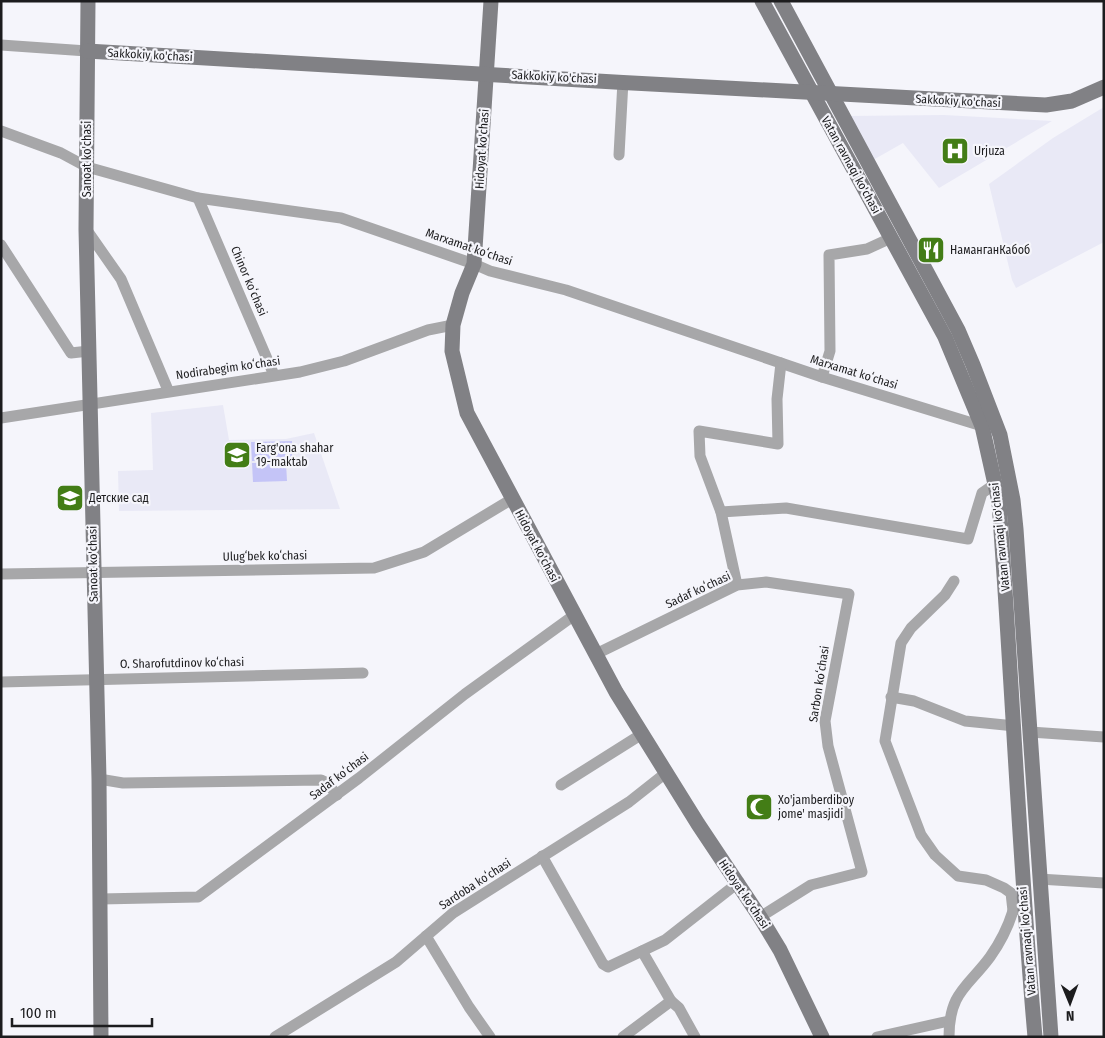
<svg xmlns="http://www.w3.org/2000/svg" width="1105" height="1038" viewBox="0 0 1105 1038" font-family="'Fira Sans Condensed',sans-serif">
  <rect width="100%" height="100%" fill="#f5f5fb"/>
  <g fill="#e9e9f6">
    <polygon points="1104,107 1104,242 1016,288 1012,280 989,184 1053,138"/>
    <polygon points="944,115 1052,121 939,188 903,143 873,160 847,116"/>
    <polygon points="223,405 229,440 286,439 314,433 340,509 119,511 118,471 153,470 151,413"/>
  </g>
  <g fill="#c4c4f7">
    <polygon points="292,441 292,460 252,461 251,442"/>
    <polygon points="252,463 286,463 287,481 253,482"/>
  </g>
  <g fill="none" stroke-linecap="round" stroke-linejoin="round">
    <g stroke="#a7a7a9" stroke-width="11">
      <polyline points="1,45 87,51"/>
      <polyline points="1,131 61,153 87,167 198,198 341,218 474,264 490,271 566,290 822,377 982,426"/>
      <polyline points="619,155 623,81"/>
      <polyline points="198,198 274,375"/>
      <polyline points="86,229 121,279 168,390"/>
      <polyline points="1,245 71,353 89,351"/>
      <polyline points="822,377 830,351 829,255 867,249 891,238"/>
      <polyline points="1,418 300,372 344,361 428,330 453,325"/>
      <polyline points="721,512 786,508 968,539 982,493 995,484"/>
      <polyline points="1,574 374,568 424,552 512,499"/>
      <polyline points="954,581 945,595 911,628 901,643 885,741 921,835 935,855 958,876 986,880 1004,888 1011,893 1013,911"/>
      <polyline points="737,585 721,512 700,456 699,431 778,444 777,399 781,363"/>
      <polyline points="596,654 737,585 766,582 849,594 825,721 828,746 862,872 811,885 760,917"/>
      <polyline points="1,682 363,673"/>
      <polyline points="891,697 914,701 965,721 1015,726"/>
      <polyline points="1030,732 1104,737"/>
      <polyline points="99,779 123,783 321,780 327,783 337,795"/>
      <polyline points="561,785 642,734"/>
      <polyline points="542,856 603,964 608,967 642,951"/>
      <polyline points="1039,879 1104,883"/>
      <polyline points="100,899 198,897 359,778 465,694 573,616"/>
      <polyline points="426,936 469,1007 490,1037"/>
      <polyline points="671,1001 679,1008 695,1037"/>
      <polyline points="275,1037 396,962 453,913 629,802 667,772"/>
      <polyline points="623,1037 671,1001 642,951 665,940 739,882"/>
      <polyline points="877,1037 949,1021"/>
      <path d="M949 1037C949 992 968 987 990 957 1000 943 1008 927 1013 911L1020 908"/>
    </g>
    <g stroke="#818185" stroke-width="15">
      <polyline points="88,1 86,229 99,779 101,1037"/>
      <polyline points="491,1 474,264 462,293 453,325 452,351 467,413 616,692 698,824 760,917 780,950 822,1037"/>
      <path d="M762 1 945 337 982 426 999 502 1001 531C1013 699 1020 868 1035 1037"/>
      <polyline points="781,1 958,330 973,365 1000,435 1013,500 1016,529 1051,1037"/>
      <path d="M87 51C407 69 726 90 1046 105L1072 101 1104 87"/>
    </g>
  </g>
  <defs>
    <g id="hospital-square" transform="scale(1.4375)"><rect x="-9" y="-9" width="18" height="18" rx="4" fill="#437d16" stroke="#f5f5fb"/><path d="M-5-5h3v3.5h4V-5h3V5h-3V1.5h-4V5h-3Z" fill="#fff"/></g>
    <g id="restaurant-square" transform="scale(1.4375)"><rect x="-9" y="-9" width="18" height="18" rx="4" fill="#437d16" stroke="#f5f5fb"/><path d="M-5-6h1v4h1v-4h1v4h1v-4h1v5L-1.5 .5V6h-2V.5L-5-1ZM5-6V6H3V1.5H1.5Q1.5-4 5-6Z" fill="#fff"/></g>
    <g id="school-square" transform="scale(1.4375)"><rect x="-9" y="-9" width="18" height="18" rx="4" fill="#437d16" stroke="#f5f5fb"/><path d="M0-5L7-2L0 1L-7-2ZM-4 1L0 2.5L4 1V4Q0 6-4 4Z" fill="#fff"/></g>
    <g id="mosque-square" transform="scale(1.4375)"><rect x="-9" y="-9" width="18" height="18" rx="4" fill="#437d16" stroke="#f5f5fb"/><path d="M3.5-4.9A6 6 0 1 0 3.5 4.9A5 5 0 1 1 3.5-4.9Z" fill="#fff"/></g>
  </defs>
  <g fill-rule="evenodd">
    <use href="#hospital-square" x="955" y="151"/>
    <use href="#restaurant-square" x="931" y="250"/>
    <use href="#school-square" x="237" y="455"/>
    <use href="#school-square" x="70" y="498"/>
    <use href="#mosque-square" x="759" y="807"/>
  </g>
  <g text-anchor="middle" stroke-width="4.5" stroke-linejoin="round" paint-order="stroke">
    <g font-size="12" fill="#1c1c1e" stroke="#f5f5fb">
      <text transform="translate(150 55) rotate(3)" y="4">Sakkokiy ko'chasi</text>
      <text transform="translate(554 77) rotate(3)" y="4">Sakkokiy ko'chasi</text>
      <text transform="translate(958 101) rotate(3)" y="4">Sakkokiy ko'chasi</text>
      <text transform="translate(482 149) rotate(-86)" y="4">Hidoyat ko'chasi</text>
      <text transform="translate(87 159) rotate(-90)" y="4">Sanoat ko'chasi</text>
      <text transform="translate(851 165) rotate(61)" y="4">Vatan ravnaqi ko'chasi</text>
      <text transform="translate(469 247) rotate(19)" y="4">Marxamat koʻchasi</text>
      <text transform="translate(249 281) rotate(67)" y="4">Chinor koʻchasi</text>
      <text transform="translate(228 368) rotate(-8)" y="4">Nodirabegim koʻchasi</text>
      <text transform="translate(854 372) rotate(17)" y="4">Marxamat koʻchasi</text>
      <text transform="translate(1000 537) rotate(-96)" y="4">Vatan ravnaqi ko'chasi</text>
      <text transform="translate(537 546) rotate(62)" y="4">Hidoyat ko'chasi</text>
      <text transform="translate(265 556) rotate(-1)" y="4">Ulugʻbek koʻchasi</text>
      <text transform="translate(93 564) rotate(-91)" y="4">Sanoat ko'chasi</text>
      <text transform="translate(698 590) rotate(-25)" y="4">Sadaf koʻchasi</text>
      <text transform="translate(182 663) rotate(-1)" y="4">O. Sharofutdinov koʻchasi</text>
      <text transform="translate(819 684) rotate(-81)" y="4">Sarbon koʻchasi</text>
      <text transform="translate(339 776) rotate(-37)" y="4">Sadaf koʻchasi</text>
      <text transform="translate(475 884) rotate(-33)" y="4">Sardoba koʻchasi</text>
      <text transform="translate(744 894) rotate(56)" y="4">Hidoyat ko'chasi</text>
      <text transform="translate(1027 941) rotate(-95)" y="4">Vatan ravnaqi ko'chasi</text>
    </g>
    <g font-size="12" fill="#1c1c1e" stroke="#f5f5fb" text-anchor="start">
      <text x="974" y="155">Urjuza</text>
      <text x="950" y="254">НаманганКабоб</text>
      <text x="256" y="452">Farg'ona shahar<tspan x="256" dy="14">19-maktab</tspan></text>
      <text x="89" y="502">Детские сад</text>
      <text x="778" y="804">Xo'jamberdiboy<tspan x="778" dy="14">jome' masjidi</tspan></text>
    </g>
  </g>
  <rect width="1105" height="1038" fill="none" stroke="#1c1c1e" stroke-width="5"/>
  <g transform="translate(1070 1003) rotate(179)" stroke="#f5f5fb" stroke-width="4" paint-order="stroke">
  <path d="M0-4L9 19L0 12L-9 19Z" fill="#1c1c1e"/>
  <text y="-8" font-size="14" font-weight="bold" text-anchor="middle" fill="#1c1c1e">N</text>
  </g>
  <path d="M12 1018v8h140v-8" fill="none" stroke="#1c1c1e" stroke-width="2.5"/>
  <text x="20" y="1018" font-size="15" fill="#1c1c1e" stroke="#f5f5fb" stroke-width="4" paint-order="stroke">100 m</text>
</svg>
